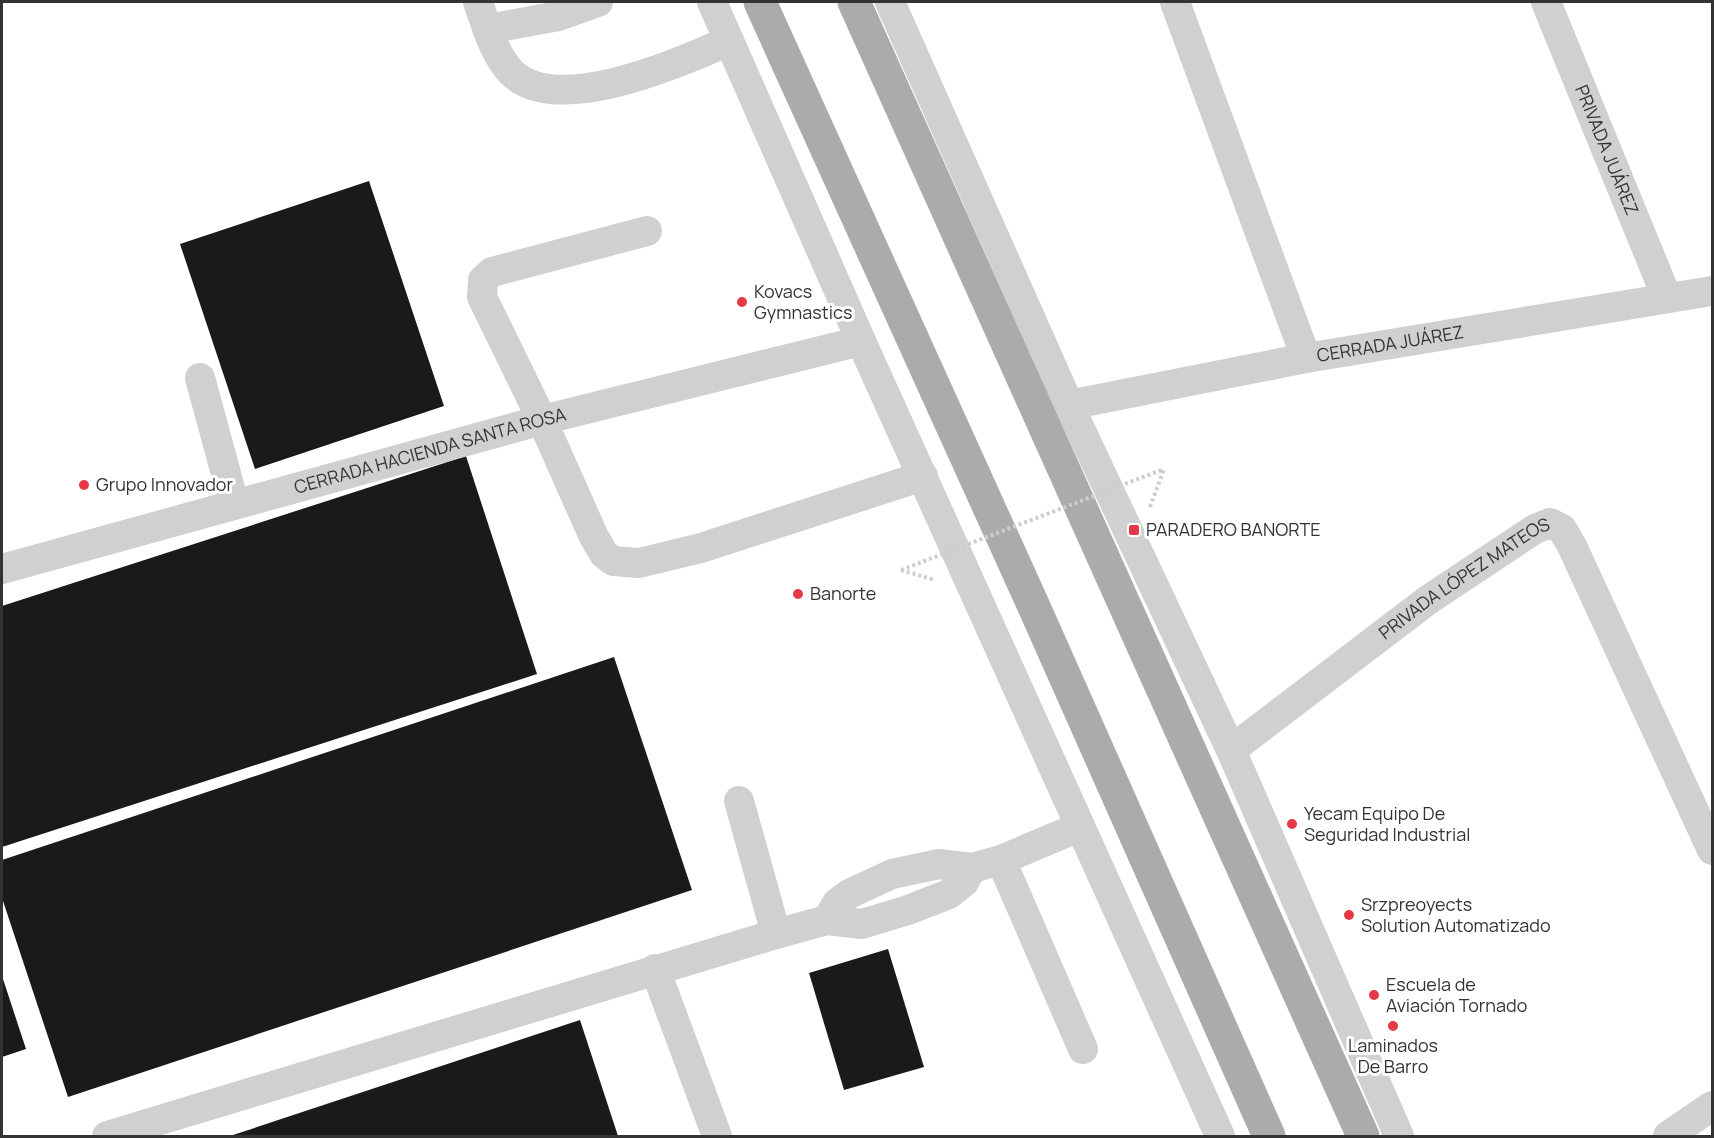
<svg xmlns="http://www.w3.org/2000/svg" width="1714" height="1138" viewBox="0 0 1714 1138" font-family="Manrope,sans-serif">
  <rect width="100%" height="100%" fill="#fff"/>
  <g fill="#1a1a1a">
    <polygon points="369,181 444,406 255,469 180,244"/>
    <polygon points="466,456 537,674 2,847 2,606"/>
    <polygon points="614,657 692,890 68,1097 2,898 2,860"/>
    <polygon points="888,949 924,1067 844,1090 809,973"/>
    <polygon points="2,976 26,1049 2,1057"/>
    <polygon points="580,1020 618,1136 230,1136"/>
  </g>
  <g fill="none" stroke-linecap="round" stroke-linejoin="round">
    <g stroke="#cdcdcd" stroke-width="4" stroke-dasharray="3 3" stroke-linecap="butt">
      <polyline points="1150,507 1164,469"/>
      <polyline points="901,570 935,580"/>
    </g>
    <g stroke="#d0d0d0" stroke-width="30">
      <path d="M478 2C486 25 494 54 511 72 557 118 680 62 729 41"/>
      <polyline points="712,2 861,341 1220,1136"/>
      <polyline points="890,2 1069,405 1231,750 1399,1136"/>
      <polyline points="1175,2 1306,358"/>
      <path id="s1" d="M1546 2 1667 298"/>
      <polyline points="488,29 559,16 598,2"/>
      <polyline points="647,231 492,272 483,280 482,297 542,420 594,537 604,554 613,561 639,563 701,548 923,476"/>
      <polyline points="200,378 234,503"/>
      <path id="s2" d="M1069 405 1306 358 1712 291"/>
      <path id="s3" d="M2 569 542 420 861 341"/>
      <path id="s4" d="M1231 750 1428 600 1535 529 1550 523 1562 529 1572 546 1712 850"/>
      <polyline points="739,801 776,934"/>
      <polyline points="1001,860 1083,1049"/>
      <polyline points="827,920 837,903 849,894 892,874 939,864 972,868 1001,860 1079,827"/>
      <polyline points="655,969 717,1136"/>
      <polyline points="107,1136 776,934 827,920 862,924 908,910 949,894 964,882 972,868"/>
      <polyline points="1668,1136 1712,1106"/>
    </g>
    <g stroke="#ababab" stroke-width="33">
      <polyline points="760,2 1035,609 1269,1136"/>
      <polyline points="854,2 1363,1136"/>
    </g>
    <polyline stroke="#cdcdcd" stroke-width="4" stroke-dasharray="3 3" stroke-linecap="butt" points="901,570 1164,469"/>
  </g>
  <g fill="#e63946" stroke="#fff" stroke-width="2">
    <circle cx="742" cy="302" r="6"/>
    <circle cx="84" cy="485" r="6"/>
    <rect x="1128" y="524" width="12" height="12" rx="3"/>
    <circle cx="798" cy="594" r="6"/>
    <circle cx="1292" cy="824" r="6"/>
    <circle cx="1349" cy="915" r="6"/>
    <circle cx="1374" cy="995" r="6"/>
    <circle cx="1393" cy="1026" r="6"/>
  </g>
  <g text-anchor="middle" stroke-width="6" stroke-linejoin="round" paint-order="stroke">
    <g font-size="18" fill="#333" stroke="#fff">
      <text dy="6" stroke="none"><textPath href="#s1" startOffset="160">PRIVADA JUÁREZ</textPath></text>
      <text dy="6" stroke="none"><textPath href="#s2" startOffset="327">CERRADA JUÁREZ</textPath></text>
      <text dy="6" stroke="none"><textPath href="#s3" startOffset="444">CERRADA HACIENDA SANTA ROSA</textPath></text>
      <text dy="6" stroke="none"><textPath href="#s4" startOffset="290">PRIVADA LÓPEZ MATEOS</textPath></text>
    </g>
    <g font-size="18" fill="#333" stroke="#fff" text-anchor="start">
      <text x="754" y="298">Kovacs<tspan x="754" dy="21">Gymnastics</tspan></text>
      <text x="96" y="491">Grupo Innovador</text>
      <text x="1146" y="536">PARADERO BANORTE</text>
      <text x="810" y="600">Banorte</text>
      <text x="1304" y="820">Yecam Equipo De<tspan x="1304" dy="21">Seguridad Industrial</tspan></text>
      <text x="1361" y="911">Srzpreoyects<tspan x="1361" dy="21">Solution Automatizado</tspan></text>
      <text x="1386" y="991">Escuela de<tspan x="1386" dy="21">Aviación Tornado</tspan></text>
      <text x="1393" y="1052" text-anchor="middle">Laminados<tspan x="1393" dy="21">De Barro</tspan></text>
    </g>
  </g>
  <rect width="1714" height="1138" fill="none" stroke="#333333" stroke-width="6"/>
</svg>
